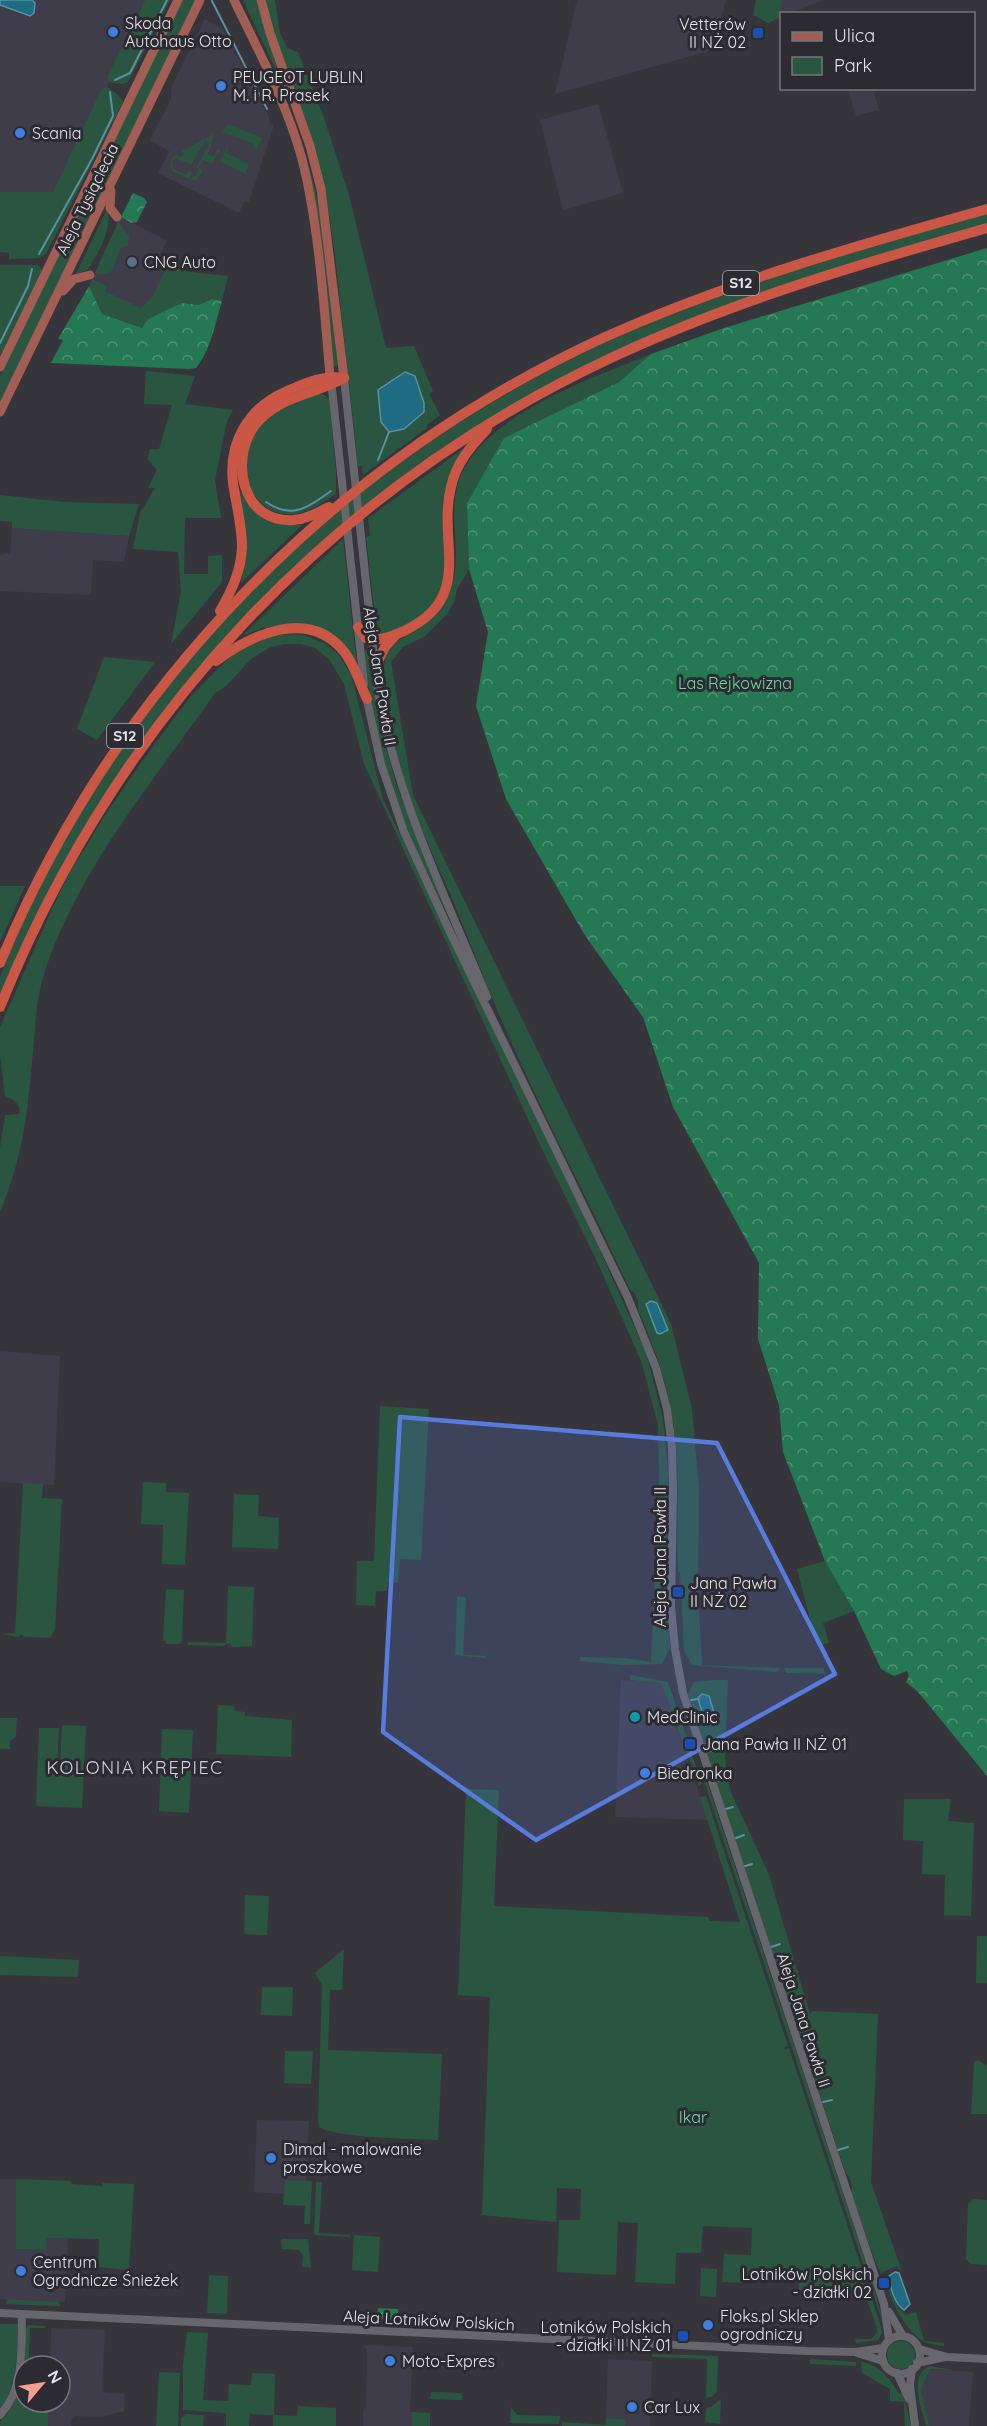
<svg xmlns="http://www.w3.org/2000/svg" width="987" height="2426" viewBox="0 0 987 2426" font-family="Quicksand,sans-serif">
  <defs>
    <pattern id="forest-crowns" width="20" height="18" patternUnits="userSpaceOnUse" patternTransform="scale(1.5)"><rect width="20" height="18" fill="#247954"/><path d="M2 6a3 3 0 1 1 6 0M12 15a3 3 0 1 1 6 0" fill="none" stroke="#4e9275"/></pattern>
  </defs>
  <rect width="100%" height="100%" fill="#36353b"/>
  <g fill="#3f3d49">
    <polygon points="0,0 145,0 107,77 109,82 107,87 101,89 53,192 0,192"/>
    <polygon points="577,0 726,0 713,50 555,94"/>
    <polygon points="756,0 823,0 791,13 782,14 781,17 768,23 753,15"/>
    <polygon points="205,19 223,29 269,117 270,124 274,125 249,202 244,202 239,213 158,173 169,151 150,140 171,99 171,87"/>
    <polygon points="848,89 873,89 879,110 856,116"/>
    <polygon points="598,104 623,193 563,210 540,120"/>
    <polygon points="121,217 167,241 156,262 166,267 152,297 141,309 105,291 107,286 92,279"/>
    <polygon points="12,528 129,536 124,562 93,560 91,595 0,591 0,555 10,553"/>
    <polygon points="0,1351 60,1356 54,1485 0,1482"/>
    <polygon points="621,1680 661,1682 708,1820 615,1817"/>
    <polygon points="257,2120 309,2121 306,2181 285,2180 284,2194 254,2192"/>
    <polygon points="0,2179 16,2179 16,2249 46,2250 47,2238 68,2239 65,2302 0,2299"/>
    <polygon points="51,2328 105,2330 102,2392 125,2394 124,2411 101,2417 75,2416 72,2418 71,2426 48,2426 49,2402 60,2402 60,2366 50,2366"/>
    <polygon points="365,2345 413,2347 410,2412 412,2412 412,2426 363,2426 363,2409 366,2408 367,2355"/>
    <polygon points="608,2359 652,2361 650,2426 625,2426 625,2419 606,2418"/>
    <polygon points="930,2369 973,2372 969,2426 929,2426 921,2389"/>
  </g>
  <g fill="#2a5641">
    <polygon points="145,0 170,0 128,82 122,84 109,82 107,77"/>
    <polygon points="182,0 196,0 0,402 0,376"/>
    <polygon points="243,0 256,0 283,85"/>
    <polygon points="265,0 275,0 280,33 287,48 298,52 324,118 349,195 386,348 414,346 433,391 429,394 440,415 428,424 426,429 363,475 362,466 358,466 335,254 325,189 273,31"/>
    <polygon points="756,0 782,0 780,12 783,13 781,17 768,23 753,15"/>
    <polygon points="107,87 116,93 123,101 121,106 46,254 38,258 9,259 9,253 0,252 0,192 53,192 101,89"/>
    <polygon points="227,124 262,138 256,151 252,143 222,132"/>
    <polygon points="214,134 208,154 214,156 218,148 220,151 211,164 203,160 199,168 203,170 196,181 191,179 193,175 196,176 199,169 196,168 209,145 206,139 191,165 176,158 172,161 174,169 186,175 188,171 192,172 189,179 174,172 170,165 171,160 177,154 180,158 184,155 182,151"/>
    <polygon points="300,138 315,188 320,214 338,364 336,367 333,365"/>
    <polygon points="230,142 226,153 249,164 245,174 220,161"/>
    <path d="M106 211 108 212C111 232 98 254 87 270L76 274Z"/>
    <path d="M987 213V225L629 345C548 384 468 426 396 481 220 613 84 792 0 995V977C14 943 28 908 45 875 86 800 135 723 190 658 308 519 460 406 627 333 744 283 865 248 987 213Z"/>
    <polygon points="118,222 129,236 128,245 121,248 112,271 103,274 95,273"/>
    <polygon points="160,255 184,267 183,271 228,276 222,301 212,299 199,305 182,303 142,328 102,314 89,286 92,279 107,286 105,291 141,308 152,297 166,267 156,263"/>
    <polygon points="0,265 38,265 42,270 0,356"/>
    <path d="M651 354 619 382 504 438 467 503 469 569 457 589 454 602 448 613 424 637 403 647 391 662 413 795 671 1324 692 1409 699 1488 698 1593 702 1665 780 1668 778 1672 692 1665 684 1650 680 1573 678 1572C676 1535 679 1498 677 1461 675 1408 660 1358 638 1310V1302L634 1292 630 1290C591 1205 546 1121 508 1035 488 990 471 944 452 898 429 844 399 787 390 728 389 719 389 709 388 700 387 687 382 673 385 661 388 641 407 637 420 628 434 618 446 604 451 588 462 558 450 524 456 492 469 419 590 379 651 354Z"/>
    <polygon points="146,371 195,376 185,404 233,410 227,421 215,480 221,518 185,518 184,574 208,574 208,556 222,555 222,582 171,644 181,591 178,552 133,549 140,513 155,488 148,488 157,470 148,459 150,449 159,449 172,405 144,404"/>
    <path d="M317 394H323L329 399 336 471V494C323 502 310 513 294 514 252 518 237 469 252 437 263 414 296 403 317 394Z"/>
    <polygon points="464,448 452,470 446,572 439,594 425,613 407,625 380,636 377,633 366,537 370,536 368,518"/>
    <path d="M239 489C253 518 271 525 302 525L241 583 246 554Z"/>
    <polygon points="0,495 65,502 139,504 129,536 12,528 12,522 0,521"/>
    <polygon points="343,539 357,666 351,654 289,624 262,628 242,636"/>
    <path d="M293 634 304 635 324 643 338 654 351 675 383 799 592 1233 646 1353 663 1418 668 1473 665 1584 670 1648 662 1664 622 1665 580 1661V1657L625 1658 651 1662 659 1478 658 1426 642 1363 595 1257 539 1143 364 764 344 684 329 659 315 648 301 644H284L269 648 252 658 225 687 215 693C153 782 70 879 41 985 35 1009 35 1036 32 1062 27 1118 22 1159 0 1212V1148L5 1115 19 1114C21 1104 14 1099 5 1097L0 1055V1027L51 911 69 874 107 812 140 764 190 697 225 662 236 652 271 636Z"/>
    <path d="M366 650 369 651 381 730 397 787 461 942C443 904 423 866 406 826 382 771 371 712 364 653Z"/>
    <polygon points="104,657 155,662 97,740 77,729"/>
    <polygon points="0,886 25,886 0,942"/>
    <polygon points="380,1406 429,1409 421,1560 400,1559 398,1583 388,1582 387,1591 376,1591 375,1606 356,1605 357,1561 374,1561"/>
    <polygon points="143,1482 166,1483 166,1492 189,1493 185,1565 162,1564 163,1525 141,1524"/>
    <polygon points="23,1483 43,1484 42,1498 62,1499 55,1630 50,1638 25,1637 21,1634 18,1637 2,1634 15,1633"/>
    <polygon points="234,1494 259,1495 258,1516 279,1518 278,1549 232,1547"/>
    <polygon points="825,1561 854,1611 823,1623 829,1643 817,1646 797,1569"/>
    <polygon points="228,1586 254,1587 252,1646 232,1647 231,1644 226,1643 224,1646 188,1645 187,1642 226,1643"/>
    <polygon points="166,1589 184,1590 182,1640 180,1644 166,1644 166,1641 163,1640"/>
    <polygon points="457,1597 466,1597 463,1655 486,1656 486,1658 455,1655"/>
    <polygon points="784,1668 824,1668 825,1674 836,1674 786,1673"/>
    <polygon points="630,1675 668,1682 688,1742 685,1743 687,1747 689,1747 702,1783 699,1786 661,1683 630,1680"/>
    <polygon points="716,1680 728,1680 725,1758 730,1790 769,1875 810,2014 813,2011 878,2014 871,2182 902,2272 897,2266 881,2273 873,2256 851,2192 852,2187 849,2176 846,2174 705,1749 688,1694 694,1682"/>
    <polygon points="218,1705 234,1706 235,1711 245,1712 245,1716 292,1720 291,1757 216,1754"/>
    <polygon points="0,1718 17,1718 16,1736 10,1742 10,1749 0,1749"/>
    <polygon points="62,1725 86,1726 82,1808 36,1806 39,1728 59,1728 57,1770 60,1771"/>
    <polygon points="162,1729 193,1730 189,1813 159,1811"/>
    <polygon points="698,1763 704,1773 874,2287 884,2327"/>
    <polygon points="466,1789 499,1790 494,1906 708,1917 710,1921 740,1922 700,1797 706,1796 788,2046 784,2048 785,2050 789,2048 881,2327 882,2333 878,2340 856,2343 855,2339 871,2339 878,2332 867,2299 799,2294 799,2274 751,2271 750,2283 722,2282 724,2254 751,2255 752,2228 703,2226 701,2253 676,2253 675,2284 635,2282 638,2223 618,2222 616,2275 557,2272 559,2220 580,2220 581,2189 557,2188 556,2222 482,2215 490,1997 458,1995"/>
    <polygon points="904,1799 951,1799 948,1821 974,1823 971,1916 944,1915 945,1875 922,1874 923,1841 903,1840"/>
    <polygon points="245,1895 269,1896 267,1935 244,1934"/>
    <polygon points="977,1936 987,1936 987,1983 976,1983"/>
    <path d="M344 1949 342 1990H330L328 2050 442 2054 438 2140C414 2139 336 2138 319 2127L318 2121 322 1985 315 1973Z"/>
    <polygon points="0,1956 79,1960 78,1977 0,1975"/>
    <polygon points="262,1987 293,1987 292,2016 261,2015"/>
    <polygon points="285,2051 313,2051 311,2084 284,2083"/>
    <polygon points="978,2060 987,2066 987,2114 971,2114 974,2062"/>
    <polygon points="16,2179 71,2181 72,2184 102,2186 103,2183 134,2184 129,2270 98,2267 99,2239 47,2238 46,2250 16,2249"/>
    <polygon points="285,2180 312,2181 310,2224 304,2224 305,2206 283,2205"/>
    <polygon points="316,2182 322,2182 319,2233 350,2235 350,2237 314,2235"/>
    <polygon points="973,2199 987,2200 987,2265 971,2264 966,2259 968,2204"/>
    <polygon points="354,2235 380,2237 378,2272 352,2270"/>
    <polygon points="281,2239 308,2239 311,2268 302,2267 303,2255 299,2250 282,2249"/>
    <polygon points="701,2268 717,2269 716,2297 700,2296"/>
    <polygon points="209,2275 228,2276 227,2314 207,2313"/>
    <path d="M886 2275 893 2297 898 2308 906 2315 916 2312 924 2341 944 2343V2346C938 2345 931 2345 925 2342 906 2333 886 2295 886 2275Z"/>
    <polygon points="7,2299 59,2302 60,2306 6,2304"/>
    <path d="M0 2324H18C17 2355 18 2384 0 2410Z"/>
    <path d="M28 2325 45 2326V2328H30L29 2360 50 2361V2366H24V2402H49L48 2426H0V2422C27 2394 24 2367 25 2330Z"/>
    <polygon points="187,2332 208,2333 203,2400 228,2401 229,2384 251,2385 252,2373 275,2374 274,2415 297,2416 298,2406 336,2408 336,2426 273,2426 273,2415 250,2414 249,2426 226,2426 226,2413 183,2410 183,2364"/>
    <circle cx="901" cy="2355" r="14"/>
    <polygon points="652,2354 718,2356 717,2392 711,2397 706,2398 707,2359 652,2357"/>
    <polygon points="810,2359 856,2362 856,2366 810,2364"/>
    <path d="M861 2362C878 2364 891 2379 899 2394L903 2393 911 2426H905L904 2402 890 2401V2389L862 2373Z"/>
    <path d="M930 2366 954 2370 930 2369 921 2389 929 2426H926C922 2408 907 2375 930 2366Z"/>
    <polygon points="159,2372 180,2373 178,2426 156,2426"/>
    <polygon points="431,2392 462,2393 462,2400 430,2399"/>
    <polygon points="721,2399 720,2424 705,2422 706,2408 711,2407"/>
    <polygon points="511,2407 517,2415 560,2416 559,2424 510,2423"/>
    <polygon points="412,2412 430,2413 430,2426 412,2426"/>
    <polygon points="186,2414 204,2415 203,2426 181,2426 181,2418"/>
    <polygon points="606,2418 625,2419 625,2426 562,2426 562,2422 605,2425"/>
  </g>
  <g fill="url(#forest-crowns)">
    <polygon points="133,193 144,198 147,202 137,222 132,223 121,217"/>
    <polygon points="987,248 987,1776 918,1692 906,1682 909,1676 907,1671 894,1676 881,1669 854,1611 825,1561 783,1452 779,1405 758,1339 759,1263 673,1107 643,1017 584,934 506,799 476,706 488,632 469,569 467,503 504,438 619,382 651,354 724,328"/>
    <path d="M89 286 102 314 142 328 148 319 182 303 199 305 212 299 222 301C215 323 211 350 196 368L189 369 51 363 63 340 58 339Z"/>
    <polygon points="378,2308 398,2309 398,2320 377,2319"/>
  </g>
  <g fill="#1f6b82" stroke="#5a90a1" stroke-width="1.5">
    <polygon points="0,0 32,0 35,3 34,13 30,16 0,5"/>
    <polygon points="405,372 415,376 424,403 424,412 404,429 389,432 381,422 378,390"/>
    <polygon points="651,1301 657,1303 668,1330 660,1334 657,1333 646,1304"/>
    <polygon points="702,1694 709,1696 715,1716 714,1720 708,1723 705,1722 698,1698"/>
    <path d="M895 2272 899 2273 910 2304 904 2310C895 2305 890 2287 889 2276Z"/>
  </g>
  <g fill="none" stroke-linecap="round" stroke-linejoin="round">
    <g stroke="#5a90a1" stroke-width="2">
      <polyline points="212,1 267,109"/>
      <polyline points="115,80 130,73 167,0"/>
      <polyline points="39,254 92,159 113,116 110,92"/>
      <polyline points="0,343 28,286 32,269"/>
      <polyline points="378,460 389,432"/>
      <path d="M266 502C293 520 308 507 331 491"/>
      <polyline points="691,1700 698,1699"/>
      <polyline points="698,1724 705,1722"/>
      <polyline points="707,1752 715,1749"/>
      <polyline points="716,1781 724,1779"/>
      <polyline points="726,1809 733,1807"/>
      <polyline points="736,1838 744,1835"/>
      <polyline points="745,1866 752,1864"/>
      <polyline points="771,1947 780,1944"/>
      <polyline points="781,1975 789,1973"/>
      <polyline points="790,2003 799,2001"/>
      <polyline points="799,2031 808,2029"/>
      <polyline points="810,2065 819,2062"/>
      <polyline points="823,2102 832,2100"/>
      <polyline points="838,2150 848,2147"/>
    </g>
    <g stroke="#67666d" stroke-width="8">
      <path d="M344 378 377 685C395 795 445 895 487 997"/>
      <polyline points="331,380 364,684"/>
      <polyline points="366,696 381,764 404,832 451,934 628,1298 656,1368 667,1409 672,1447 673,1490 671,1607 675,1649 683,1693 884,2304 889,2340"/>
      <polyline points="889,2312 903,2336"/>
      <polyline points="0,2313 807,2351 856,2352 883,2348"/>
      <circle cx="901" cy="2355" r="19"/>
      <polyline points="919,2349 947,2357 987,2359"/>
      <polyline points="857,2353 883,2361"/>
      <polyline points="917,2363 945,2357"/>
      <polyline points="912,2369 910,2385 915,2426"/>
      <polyline points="897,2373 909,2399"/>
      <path d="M0 2415C25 2389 21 2348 22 2314"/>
    </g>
    <g stroke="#a25d55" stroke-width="9">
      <path d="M234 0C259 52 287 104 302 159 319 226 324 307 330 376"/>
      <polyline points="261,0 270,33 310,146 321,189 344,378"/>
      <polyline points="111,191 110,208 117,217"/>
      <polyline points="63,291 74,279 90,275"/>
      <polyline points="0,367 178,0"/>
      <polyline points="0,412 200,0"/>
    </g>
    <g stroke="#ca5745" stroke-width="10">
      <path d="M329 507C318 513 306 519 294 520 242 524 229 460 255 425 278 396 314 395 344 378"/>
      <path d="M220 611C232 590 241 571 242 547 242 525 236 504 233 483 228 442 249 407 287 391 306 383 323 375 344 378"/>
      <path d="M358 627 366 638C379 642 394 636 406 630 475 596 437 542 451 487 456 463 471 446 487 429"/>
      <path d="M216 661C252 634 310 607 345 653 355 666 360 684 367 699"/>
      <polyline points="375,667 385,647 395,636"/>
      <path d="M0 963C115 687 333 462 605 337 728 282 858 245 987 209"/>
      <path d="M0 1007C117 718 330 489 613 357 733 301 860 264 987 228"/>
    </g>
  </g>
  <path fill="#597bdd" fill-opacity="0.2" stroke="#597bdd" stroke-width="4.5" stroke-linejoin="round" d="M400 1417 717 1443 835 1674 536 1840 383 1732Z"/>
  <g fill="#3f7fe0" stroke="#2c2b31" stroke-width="2">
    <circle cx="113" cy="32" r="6"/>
    <circle cx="221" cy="86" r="6"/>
    <circle cx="20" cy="133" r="6"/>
    <circle cx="645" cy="1773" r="6"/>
    <circle cx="271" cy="2158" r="6"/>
    <circle cx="21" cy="2271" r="6"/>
    <circle cx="708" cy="2325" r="6"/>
    <circle cx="390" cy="2361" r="6"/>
    <circle cx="632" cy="2407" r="6"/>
  </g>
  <g fill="#1a4fb4" stroke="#2c2b31" stroke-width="2">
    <rect x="752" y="27" width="12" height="12" rx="3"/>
    <rect x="672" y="1586" width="12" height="12" rx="3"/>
    <rect x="684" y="1738" width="12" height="12" rx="3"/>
    <rect x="878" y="2277" width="12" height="12" rx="3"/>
    <rect x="677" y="2330" width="12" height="12" rx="3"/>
  </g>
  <circle fill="#5c6f8a" stroke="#2c2b31" stroke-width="2" cx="132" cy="262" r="6"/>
  <circle fill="#0f9aa8" stroke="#2c2b31" stroke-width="2" cx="635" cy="1717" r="6"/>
  <g text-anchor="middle" stroke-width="6" stroke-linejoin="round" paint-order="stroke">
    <g fill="#2c2b31" stroke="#aeadb2" stroke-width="1.5">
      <rect x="723" y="271" width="36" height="24" rx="4.5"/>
      <rect x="107" y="724" width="36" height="24" rx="4.5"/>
    </g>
    <g font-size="15" font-weight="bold" fill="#e5e5e9">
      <text x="741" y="288">S12</text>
      <text x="125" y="741">S12</text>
    </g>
    <g font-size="16" fill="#e5e5e9" stroke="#2c2b31" text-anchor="start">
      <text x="125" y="29">Skoda<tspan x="125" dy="18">Autohaus Otto</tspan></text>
      <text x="746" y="30" text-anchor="end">Vetterów<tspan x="746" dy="18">II NŻ 02</tspan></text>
      <text x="233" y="83">PEUGEOT LUBLIN<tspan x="233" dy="18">M. i R. Prasek</tspan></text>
      <text x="32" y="139">Scania</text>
      <text x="144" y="268">CNG Auto</text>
      <text x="690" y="1589">Jana Pawła<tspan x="690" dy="18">II NŻ 02</tspan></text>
      <text x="647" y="1723">MedClinic</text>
      <text x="702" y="1750">Jana Pawła II NŻ 01</text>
      <text x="657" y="1779">Biedronka</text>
      <text x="283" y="2155">Dimal - malowanie<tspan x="283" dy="18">proszkowe</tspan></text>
      <text x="33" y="2268">Centrum<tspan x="33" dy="18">Ogrodnicze Śnieżek</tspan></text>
      <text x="872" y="2280" text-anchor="end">Lotników Polskich<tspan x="872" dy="18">- działki 02</tspan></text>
      <text x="720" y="2322">Floks.pl Sklep<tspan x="720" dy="18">ogrodniczy</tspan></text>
      <text x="671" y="2333" text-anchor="end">Lotników Polskich<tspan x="671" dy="18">- działki II NŻ 01</tspan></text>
      <text x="402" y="2367">Moto-Expres</text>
      <text x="644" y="2413">Car Lux</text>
    </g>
    <g font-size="16" fill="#e5e5e9" stroke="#2c2b31">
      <text transform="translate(87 199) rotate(-64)" y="6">Aleja Tysiąclecia</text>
      <text transform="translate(380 676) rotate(81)" y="6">Aleja Jana Pawła II</text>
      <text transform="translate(660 1557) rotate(-90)" y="6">Aleja Jana Pawła II</text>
      <text transform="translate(804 2020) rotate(72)" y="6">Aleja Jana Pawła II</text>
      <text transform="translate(429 2320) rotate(3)" y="6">Aleja Lotników Polskich</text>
    </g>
    <g font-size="16" fill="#69daa4" stroke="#2c2b31">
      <text x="735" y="689">Las Rejkowizna</text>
      <text x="693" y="2123">Ikar</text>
    </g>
    <g font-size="18" letter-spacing="1.5" fill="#d3d2da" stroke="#2c2b31">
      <text x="135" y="1774">KOLONIA KRĘPIEC</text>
    </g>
  </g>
  <rect x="780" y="12" width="195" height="78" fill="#2c2b31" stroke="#76757b" stroke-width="1.5"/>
  <rect x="792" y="32" width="30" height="9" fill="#a25d55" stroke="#76757b" stroke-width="1.5"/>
  <text x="834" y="42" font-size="18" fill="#e5e5e9">Ulica</text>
  <rect x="792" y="57" width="30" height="18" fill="#2a5641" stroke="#76757b" stroke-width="1.5"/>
  <text x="834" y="72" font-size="18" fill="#e5e5e9">Park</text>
  <g transform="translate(42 2384) rotate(61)"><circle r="28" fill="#2c2b31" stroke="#76757b" stroke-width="1.5"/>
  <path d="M0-4.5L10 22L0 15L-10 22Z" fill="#f59c93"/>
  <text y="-9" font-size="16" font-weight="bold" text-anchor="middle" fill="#e5e5e9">N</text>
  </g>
</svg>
